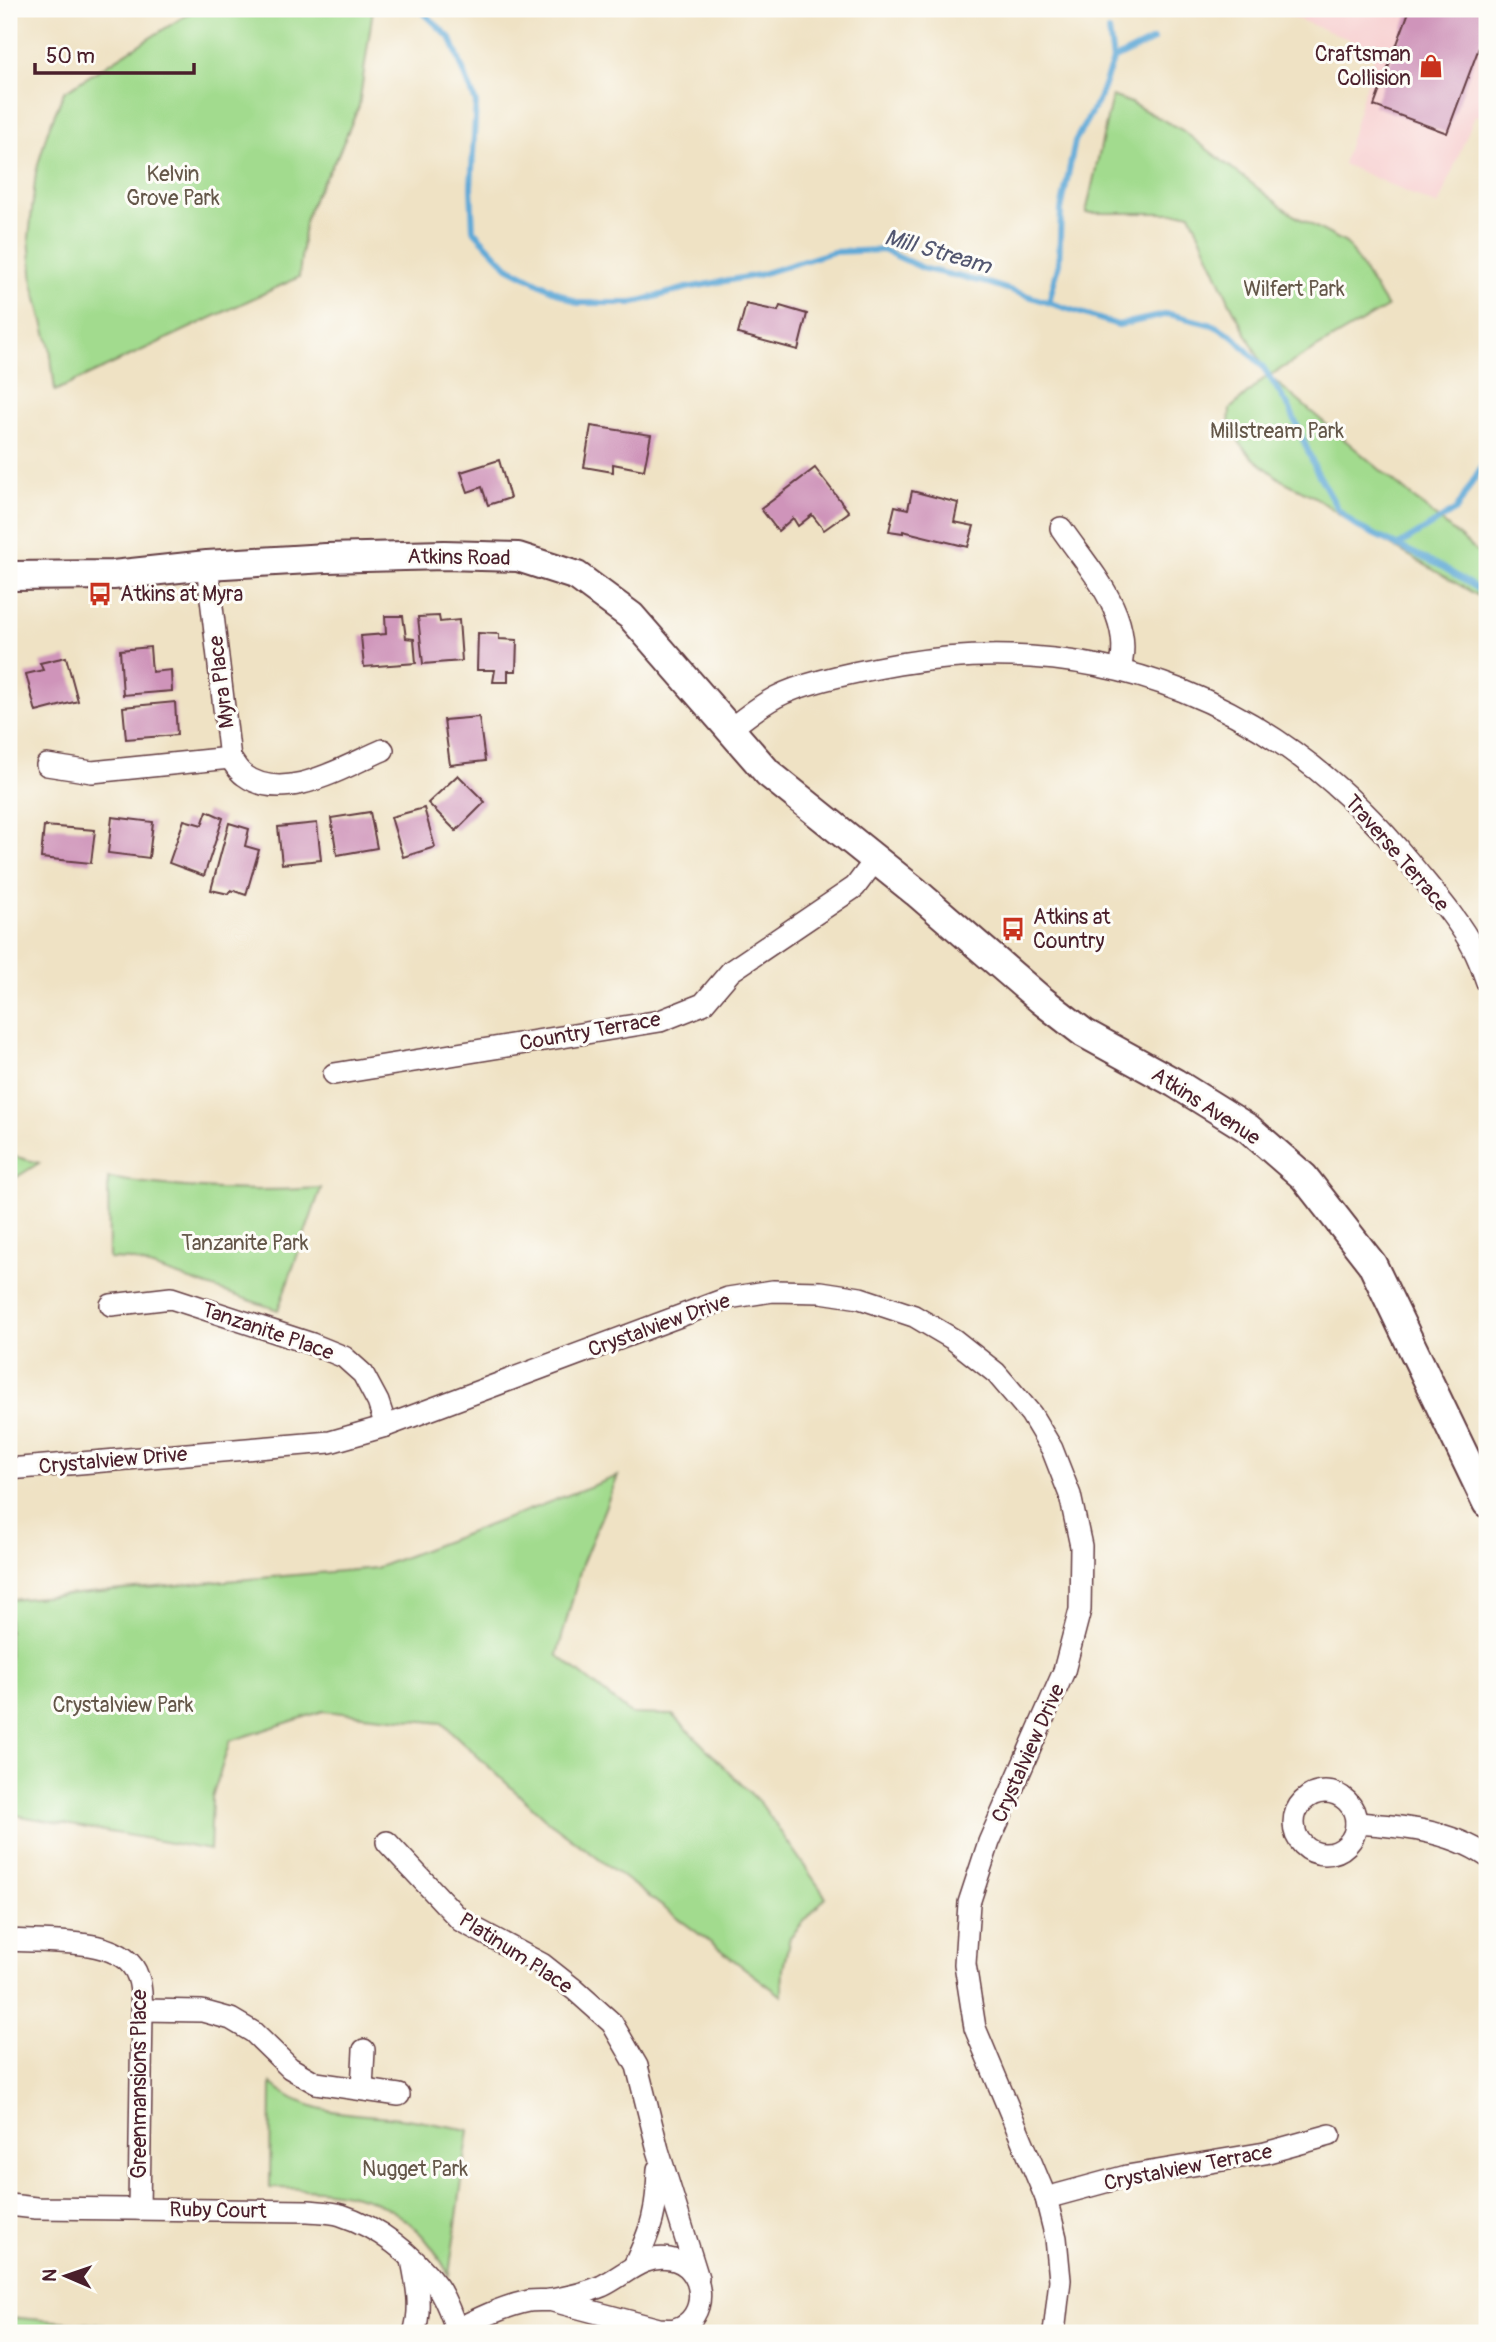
<svg xmlns="http://www.w3.org/2000/svg" width="1496" height="2342" viewBox="0 0 1496 2342" font-family="Pangolin,sans-serif">
  <rect width="100%" height="100%" fill="#fdfcf7"/>
  <filter id="ink" filterUnits="userSpaceOnUse"><feTurbulence type="fractalNoise" baseFrequency=".0143" numOctaves="2"/><feDisplacementMap in="SourceGraphic" scale="14" xChannelSelector="R" yChannelSelector="G"/><feConvolveMatrix kernelMatrix="1 2 1 2 8 2 1 2 1" color-interpolation-filters="sRGB"/></filter>
  <filter id="wash" filterUnits="userSpaceOnUse"><feTurbulence type="fractalNoise" baseFrequency=".00686" numOctaves="4" result="noise"/><feDisplacementMap in="SourceGraphic" scale="28" xChannelSelector="R" yChannelSelector="G"/><feGaussianBlur stdDeviation="1.57" result="paint"/><feColorMatrix in="noise" values="0 0 0 0 0 0 0 0 0 0 0 0 0 0 0 0 0 1.4 0 .05"/><feComposite in="paint" operator="in"/></filter>
  <g filter="url(#wash)">
    <rect width="100%" height="100%" fill="#efe2c4"/>
    <g fill="#f7cfd0">
      <polygon points="996,9 1139,9 1080,20"/>
      <polygon points="1272,9 1487,9 1487,119 1475,115 1438,206 1343,164 1376,50"/>
    </g>
    <g fill="#a2db8e" stroke="#767d5c" stroke-width="2">
      <polygon points="196,9 373,9 359,106 338,155 315,195 305,221 299,277 55,391 50,348 33,284 29,238 36,172 47,133 64,92"/>
      <polygon points="1112,96 1131,103 1182,130 1293,215 1346,243 1387,307 1269,376 1487,560 1487,601 1346,519 1315,497 1281,480 1252,457 1242,446 1229,426 1230,409 1268,375 1230,303 1190,213 1086,213"/>
      <polygon points="9,1155 39,1163 9,1182"/>
      <path d="M108 1178C179 1189 249 1193 321 1188L278 1310 132 1260 109 1259Z"/>
      <polygon points="618,1476 582,1564 557,1655 631,1714 673,1715 761,1804 826,1897 790,1937 783,1969 782,1996 544,1818 442,1723 323,1711 230,1741 212,1798 210,1850 9,1814 9,1600 376,1568"/>
      <path d="M271 2083C308 2116 353 2113 399 2118 422 2121 446 2126 469 2130L449 2275C407 2195 352 2189 270 2188Z"/>
      <polygon points="19,2318 102,2325 125,2333 9,2333 9,2320"/>
    </g>
    <g fill="none" stroke-linecap="round" stroke-linejoin="round">
      <g stroke="#5ea9d7" stroke-width="6">
        <polyline points="420,9 451,39 476,103 471,187 473,230 508,267 578,303 632,303 687,288 758,275 833,252 883,250 925,269 988,283 1118,325 1169,314 1213,325 1232,335 1263,367 1290,409 1316,470 1338,509 1356,526 1441,566 1487,595"/>
        <polyline points="1109,31 1113,60"/>
        <polyline points="1049,302 1059,263 1061,210 1075,141 1099,99 1113,60 1153,40"/>
        <polyline points="1397,546 1456,510 1487,457"/>
      </g>
    </g>
    <g id="blocks">
      <g fill="#cf94ba">
        <polygon points="1410,9 1487,9 1487,26 1447,133 1374,106"/>
        <polygon points="746,304 778,311 780,306 807,314 798,350 738,334"/>
        <polygon points="591,426 651,435 644,470 613,464 613,472 584,467"/>
        <polygon points="499,460 510,498 488,505 482,487 468,492 461,472"/>
        <polygon points="815,468 849,512 824,530 812,515 798,526 793,518 778,531 761,509"/>
        <polygon points="912,491 958,503 954,522 974,526 968,547 903,531 903,533 889,531 895,506 908,509"/>
        <polygon points="385,616 403,616 406,638 414,639 416,663 364,667 361,636 386,634"/>
        <polygon points="439,616 440,622 459,620 462,661 423,664 418,617"/>
        <polygon points="478,633 499,634 499,639 517,640 516,671 508,671 508,682 493,682 495,670 477,670"/>
        <polygon points="150,647 152,672 171,670 172,691 123,695 120,650"/>
        <polygon points="66,657 78,701 36,712 26,674 43,670 40,663"/>
        <polygon points="175,702 177,735 126,739 123,707"/>
        <polygon points="479,717 485,761 450,765 444,720"/>
        <polygon points="458,775 485,802 456,831 428,803"/>
        <polygon points="424,808 435,847 403,857 391,817"/>
        <polygon points="207,811 223,818 204,876 169,863 184,820 202,825"/>
        <polygon points="370,812 377,848 337,855 331,818"/>
        <polygon points="112,817 153,822 149,858 108,853"/>
        <polygon points="229,823 249,829 245,846 259,850 246,895 231,890 229,894 211,890"/>
        <polygon points="317,823 321,860 282,864 278,827"/>
        <polygon points="44,826 95,830 91,863 41,858"/>
      </g>
    </g>
  </g>
  <g filter="url(#ink)">
    <use href="#blocks" fill-opacity="0" stroke="#633c42" stroke-width="2"/>
    <g fill="none" stroke-linecap="round" stroke-linejoin="round">
      <g stroke="#633c42" stroke-width="24">
        <g id="minor">
          <path d="M1061 528C1089 569 1135 616 1120 669"/>
          <path d="M207 565 230 758C234 763 238 771 244 775 284 805 345 766 383 750"/>
          <path d="M729 730C744 718 759 706 776 697 806 681 865 670 899 664 1105 630 1279 703 1410 863 1430 888 1459 920 1473 948 1479 959 1483 971 1487 982"/>
          <polyline points="47,765 92,772 230,758"/>
          <polyline points="334,1074 660,1021 703,1004 731,971 855,887 876,859"/>
          <polyline points="111,1305 171,1298 312,1344 344,1357 363,1374 378,1402 386,1426"/>
          <polyline points="9,1469 330,1442 386,1426 728,1298 773,1291 821,1292 860,1298 914,1316 953,1339 996,1373 1031,1414 1052,1449 1070,1495 1081,1546 1080,1610 1064,1671 989,1842 969,1903 965,1964 975,2028 1046,2198 1056,2238 1060,2280 1054,2333"/>
          <circle cx="1325" cy="1823" r="31"/>
          <path d="M1356 1823C1400 1826 1449 1830 1487 1856"/>
          <polyline points="387,1842 461,1921 542,1964 575,1990 612,2023 637,2066 658,2150 698,2278"/>
          <path d="M9 1940C45 1943 125 1935 138 1977 142 1987 141 2000 142 2010L139 2209"/>
          <polyline points="142,2010 202,2011 231,2019 253,2032 290,2068 316,2083 399,2095"/>
          <polyline points="362,2089 364,2050"/>
          <polyline points="1046,2198 1127,2176 1265,2153 1330,2135"/>
          <path d="M9 2205 36 2208 308 2211C319 2212 331 2212 341 2215 378 2227 413 2254 436 2285 446 2298 451 2315 457 2330"/>
          <path d="M412 2260C417 2285 422 2309 414 2333"/>
          <path d="M634 2266C652 2228 657 2211 658 2169"/>
          <path d="M450 2333C475 2320 501 2307 529 2301 536 2300 544 2301 551 2300 568 2297 586 2293 602 2286 625 2275 643 2254 670 2259 707 2265 710 2320 675 2329 670 2330 664 2329 659 2329L549 2300"/>
        </g>
      </g>
      <g stroke="#633c42" stroke-width="32">
        <polyline id="tertiary" points="9,576 113,575 207,565 326,558 444,555 518,557 577,576 631,616 768,773 916,892 1040,999 1084,1033 1175,1083 1249,1129 1304,1177 1372,1264 1487,1503"/>
      </g>
      <use href="#minor" stroke="#fff" stroke-width="21"/>
      <use href="#tertiary" stroke="#fff" stroke-width="28"/>
    </g>
  </g>
  <defs>
    <g id="shop-bare" transform="scale(1.89)"><path d="M-5-2.5h2.3a2.7 3.5 0 0 1 5.4 0H5L5.5 6h-11ZM-1.5-2.5h3a1.5 2.3 0 0 0-3 0Z" fill="#c8321e" stroke="#fdfcf7" stroke-width="2.5" paint-order="stroke"/></g>
    <g id="bus-bare" transform="scale(1.89)"><path d="M-5-6H5V4H4V6H2V4H-2V6H-4V4H-5ZM-3.5-4V0h7V-4ZM-3.5 1.2v1.5H-2V1.2ZM2 1.2v1.5H3.5V1.2Z" fill="#c8321e" stroke="#fdfcf7" stroke-width="2.5" paint-order="stroke"/></g>
  </defs>
  <g fill-rule="evenodd">
    <use href="#shop-bare" x="1431" y="66"/>
    <use href="#bus-bare" x="100" y="594"/>
    <use href="#bus-bare" x="1013" y="929"/>
  </g>
  <g text-anchor="middle" stroke-width="6" stroke-linejoin="round" paint-order="stroke">
    <g font-size="21" fill="#4a1f2b" stroke="#fdfcf7" text-anchor="start">
      <text x="1411" y="61" text-anchor="end">Craftsman<tspan x="1411" dy="24">Collision</tspan></text>
      <text x="120" y="601">Atkins at Myra</text>
      <text x="1033" y="924">Atkins at<tspan x="1033" dy="24">Country</tspan></text>
    </g>
    <g font-size="21" fill="#645749" stroke="#fdfcf7">
      <text x="173" y="181">Kelvin<tspan x="173" dy="24">Grove Park</tspan></text>
      <text x="1294" y="296">Wilfert Park</text>
      <text x="1277" y="438">Millstream Park</text>
      <text x="245" y="1250">Tanzanite Park</text>
      <text x="123" y="1712">Crystalview Park</text>
      <text x="415" y="2176">Nugget Park</text>
    </g>
    <g font-size="21" fill="#4a1f2b" stroke="#fdfcf7">
      <text transform="translate(459 557) rotate(1)" y="7">Atkins Road</text>
      <text transform="translate(221 682) rotate(-97)" y="7">Myra Place</text>
      <text transform="translate(1397 853) rotate(49)" y="7">Traverse Terrace</text>
      <text transform="translate(590 1031) rotate(-10)" y="7">Country Terrace</text>
      <text transform="translate(1206 1106) rotate(33)" y="7">Atkins Avenue</text>
      <text transform="translate(659 1325) rotate(-20)" y="7">Crystalview Drive</text>
      <text transform="translate(268 1331) rotate(19)" y="7">Tanzanite Place</text>
      <text transform="translate(113 1460) rotate(-5)" y="7">Crystalview Drive</text>
      <text transform="translate(1028 1753) rotate(-66)" y="7">Crystalview Drive</text>
      <text transform="translate(516 1953) rotate(33)" y="7">Platinum Place</text>
      <text transform="translate(139 2084) rotate(-90)" y="7">Greenmansions Place</text>
      <text transform="translate(1188 2167) rotate(-11)" y="7">Crystalview Terrace</text>
      <text transform="translate(218 2210) rotate(1)" y="7">Ruby Court</text>
    </g>
    <g font-size="23" font-style="italic" fill="#525670" stroke="#fdfcf7">
      <text transform="translate(938 251) rotate(16)" y="8">Mill Stream</text>
    </g>
  </g>
  <rect width="1496" height="2342" fill="none" stroke="#fdfcf7" stroke-width="35"/>
  <g transform="translate(66 2276) rotate(272)" stroke="#fdfcf7" stroke-width="5" paint-order="stroke">
  <path d="M0-5L12 26L0 18L-12 26Z" fill="#4a1f2b"/>
  <text y="-10" font-size="19" font-weight="bold" text-anchor="middle" fill="#4a1f2b">N</text>
  </g>
  <path d="M35 63v10h159v-10" fill="none" stroke="#4a1f2b" stroke-width="3.5"/>
  <text x="46" y="63" font-size="21" fill="#4a1f2b" stroke="#fdfcf7" stroke-width="5" paint-order="stroke">50 m</text>
</svg>
